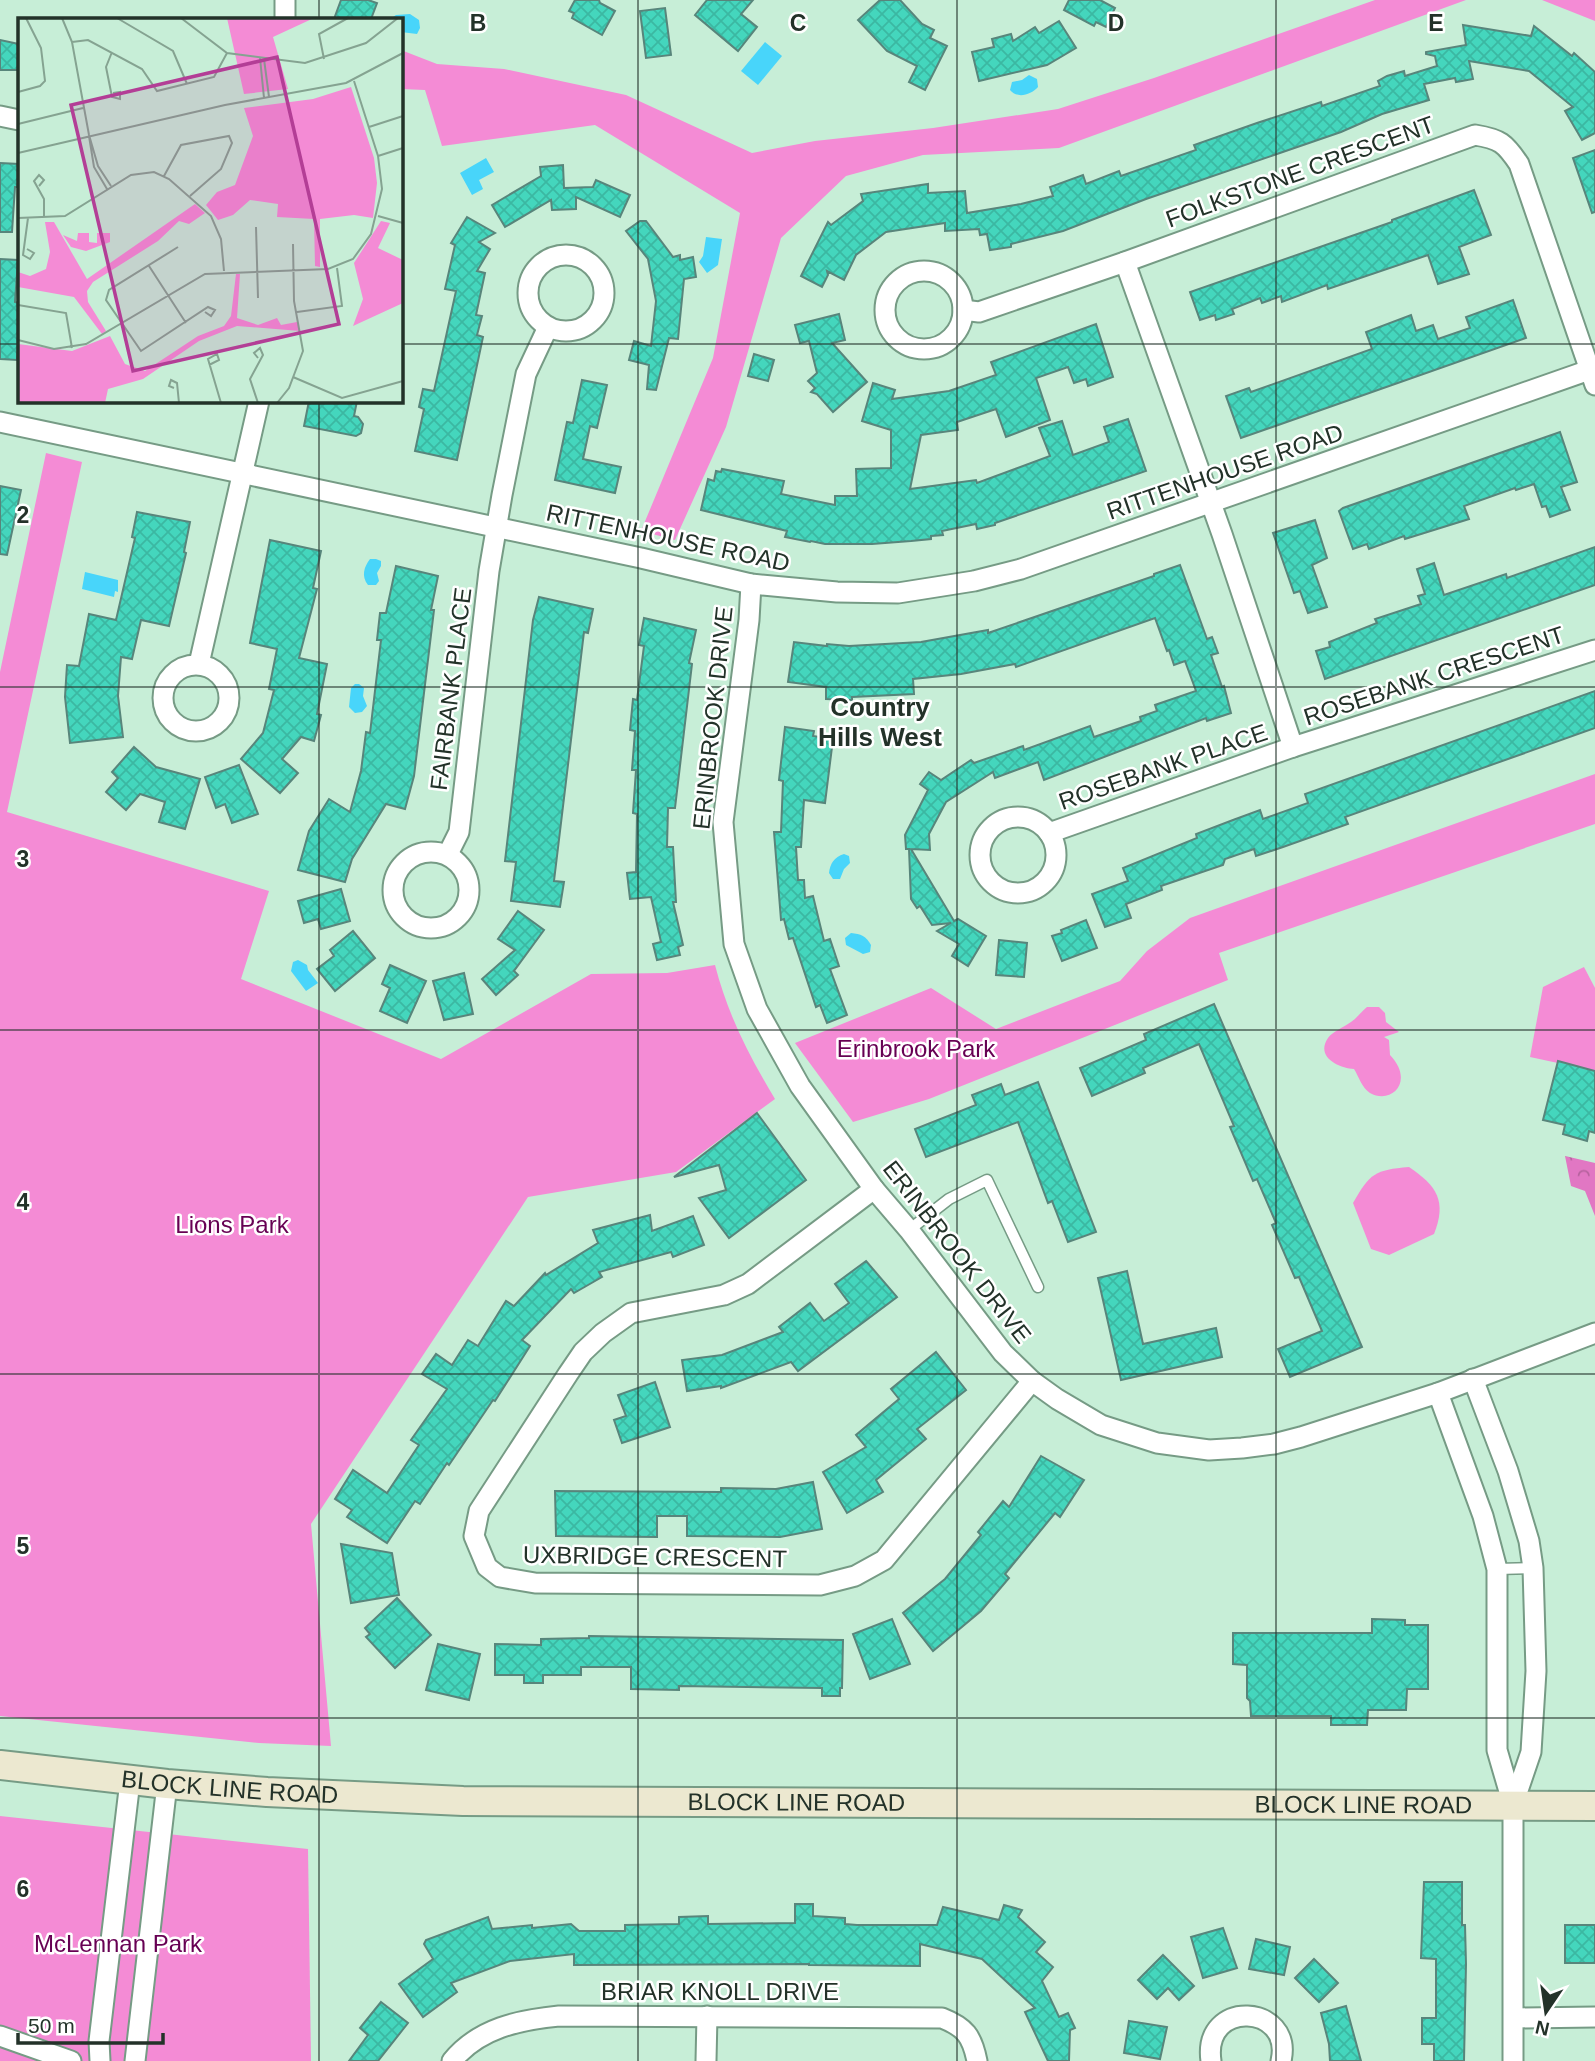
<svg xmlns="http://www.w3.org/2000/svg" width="1595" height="2061" viewBox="0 0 1595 2061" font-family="Helvetica,sans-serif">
  <defs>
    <pattern id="forest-crowns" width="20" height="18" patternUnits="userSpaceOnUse" patternTransform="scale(1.75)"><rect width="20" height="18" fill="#e177c3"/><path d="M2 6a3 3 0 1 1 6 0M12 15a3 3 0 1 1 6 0" fill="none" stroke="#b6629e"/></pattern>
    <pattern id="building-cross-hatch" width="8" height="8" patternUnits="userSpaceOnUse" patternTransform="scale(1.75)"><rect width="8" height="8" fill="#44d6bd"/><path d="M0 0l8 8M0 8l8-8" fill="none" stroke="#3bb8a2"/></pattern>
  </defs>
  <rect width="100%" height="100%" fill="#c7eed7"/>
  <g fill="#f48bd5">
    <polygon points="1375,0 1466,0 1059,148 923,155 846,176 781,238 726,427 675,540 641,531 713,358 740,213 595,125 442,146 425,90 401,89 401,50 437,64 504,69 626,95 752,153 815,141 933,128 1058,109 1154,78"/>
    <polygon points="1542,0 1595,0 1595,21"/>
    <path d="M46 453 82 462 7 812 269 891 241 979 441 1059 591 974 667 973 715 965C728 1015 748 1054 775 1099L676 1172 528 1197 311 1524 331 1746 259 1743 0 1716V672Z"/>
    <polygon points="1595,774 1595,824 1219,953 1228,980 929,1099 853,1122 795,1043 931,988 996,1029 1120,981 1147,951 1190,918"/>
    <polygon points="1584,967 1595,988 1595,1071 1530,1057 1543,987"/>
    <path d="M1367 1007H1379L1385 1013 1386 1022 1399 1032 1384 1037 1389 1040 1390 1055C1415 1081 1392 1105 1370 1093 1362 1088 1359 1077 1354 1069 1339 1068 1315 1057 1328 1038 1333 1031 1343 1028 1351 1022 1357 1018 1361 1012 1367 1007Z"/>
    <path d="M1409 1167C1437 1186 1447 1201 1434 1234L1389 1255 1371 1249 1353 1203C1370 1173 1375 1170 1409 1167Z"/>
    <polygon points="0,1816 308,1849 311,2061 0,2061"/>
  </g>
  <polygon fill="url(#forest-crowns)" points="1565,1156 1595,1163 1595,1216 1585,1191 1571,1186"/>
  <g fill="#48d5fa">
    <polygon points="410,14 419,20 420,28 417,34 401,32 401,19 390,19 396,15"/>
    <polygon points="765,42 782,56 758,85 741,71"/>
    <path d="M1029 75 1037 79 1038 87C1031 95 1017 99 1010 90L1012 82 1022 80Z"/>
    <polygon points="486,158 494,172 479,180 483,189 472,195 460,173"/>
    <polygon points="706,237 722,239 718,265 707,273 699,262 703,256"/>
    <path d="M370 559H376L381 561V566L377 573 379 581 376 585H368C361 576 364 567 370 559Z"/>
    <polygon points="85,572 118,580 118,592 115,591 114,597 82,589"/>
    <polygon points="355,684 359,684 364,688 363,696 367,706 362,712 355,713 349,707 351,688"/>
    <path d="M844 854 849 856 850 863 844 869 840 879H833L829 873C830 864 834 857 844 854Z"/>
    <path d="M851 933C861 934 866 936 871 945L870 952 863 954 846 945 845 938Z"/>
    <polygon points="298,960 307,965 308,970 318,983 306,991 291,971 293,962"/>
  </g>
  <g fill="url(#building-cross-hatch)" stroke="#58857b" stroke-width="2">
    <polygon points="341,0 368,0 377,3 371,19 334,19"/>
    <polygon points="575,0 599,0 600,3 615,11 602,35 572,18 574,13 569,11"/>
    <polygon points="707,0 753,0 741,14 757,27 738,51 695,15"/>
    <polygon points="880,0 900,0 922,24 934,30 930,38 947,46 925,90 909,82 917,66 887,51 858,20"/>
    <polygon points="1069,0 1100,0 1115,8 1106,27 1096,22 1094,26 1064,10"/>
    <polygon points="665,8 671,55 646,58 640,11"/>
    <polygon points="1059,21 1076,48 1047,65 979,81 972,52 994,47 992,39 1011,34 1013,41 1035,27 1039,33"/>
    <polygon points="1463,25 1531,36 1534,26 1572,56 1574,53 1595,72 1595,133 1582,140 1565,111 1573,107 1529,71 1469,61 1473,79 1456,82 1455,78 1424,84 1429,100 1382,114 1341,132 1146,199 1063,231 1011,244 1011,247 990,250 987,234 980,235 979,229 945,231 945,223 886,232 856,255 844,280 827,271 828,275 822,287 801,276 828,222 831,225 863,201 861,194 928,184 928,193 965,191 967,213 1021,204 1053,196 1050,187 1083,175 1086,184 1119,171 1121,176 1196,150 1194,145 1257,123 1321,102 1322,106 1380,86 1378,81 1387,76 1404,71 1405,76 1437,66 1435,56 1426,54 1426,52 1466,45"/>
    <polygon points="0,40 19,44 19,70 0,70"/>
    <polygon points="1595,150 1595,212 1592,213 1573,158"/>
    <polygon points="0,163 19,164 19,187 15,187 12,232 0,232"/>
    <polygon points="563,165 564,188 593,187 596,180 630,195 620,217 576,197 576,209 552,210 551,200 505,227 492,205 541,176 540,167"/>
    <polygon points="1474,190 1491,235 1459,247 1469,274 1438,284 1428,255 1328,289 1327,285 1282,302 1281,296 1262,303 1260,298 1232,309 1234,314 1216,320 1215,315 1200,320 1190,292 1392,222 1392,220"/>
    <polygon points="467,217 495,233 479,242 490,249 477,271 485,273 476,315 482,316 477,335 483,337 457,460 415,451 424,409 419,407 423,389 434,391 456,291 445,289 455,245 451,243"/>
    <polygon points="640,221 646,221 673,257 680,255 680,260 693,257 696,277 684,279 678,339 669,338 656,390 647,389 649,365 629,360 634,341 651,346 656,301 648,259 626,231"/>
    <polygon points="0,259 18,260 15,302 19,303 19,331 17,360 0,359"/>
    <polygon points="1513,300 1526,338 1241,438 1226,396 1249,388 1251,392 1372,349 1366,332 1411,315 1416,331 1433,325 1438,339 1470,328 1466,317"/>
    <polygon points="839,314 845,340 832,343 867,382 833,412 817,394 811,392 815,388 808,381 817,373 809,341 800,343 795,325"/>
    <polygon points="1096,324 1113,377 1088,386 1086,379 1074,383 1068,367 1036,378 1050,420 1006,437 996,409 957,422 958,430 921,435 910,489 976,480 977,483 1050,456 1039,428 1062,421 1073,455 1109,442 1104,427 1128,419 1146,471 995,523 995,525 977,529 976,524 942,531 943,535 931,536 931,539 911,541 872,544 825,544 811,541 810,542 785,537 787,531 701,510 708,479 714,481 716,471 721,472 722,469 784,481 781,494 835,505 835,496 857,496 856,469 891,468 891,430 862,421 873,383 895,390 892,399 949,391 996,375 991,362"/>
    <polygon points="754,354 774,360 768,381 748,376"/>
    <polygon points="582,380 607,385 597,428 590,426 583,459 621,467 615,493 555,480 567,422 573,423"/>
    <polygon points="309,401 357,401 354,416 358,417 363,424 361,433 356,436 304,426"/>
    <polygon points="1560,432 1577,482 1561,487 1570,510 1550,517 1546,506 1542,507 1534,484 1516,490 1515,488 1464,506 1469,519 1405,539 1404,536 1369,549 1367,544 1353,549 1339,511 1343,508"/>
    <polygon points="0,486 21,490 7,555 0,554"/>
    <polygon points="137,512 190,522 184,552 186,553 169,626 141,620 132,659 121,657 118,696 123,737 70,743 65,697 67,665 79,666 89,614 116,620 135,538 132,537"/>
    <polygon points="1315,520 1327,558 1312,565 1327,607 1308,613 1300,591 1294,593 1273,533"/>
    <polygon points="270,540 321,551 313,588 317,589 299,658 327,664 317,714 321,715 314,741 301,737 282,759 298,773 280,793 241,759 263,733 274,690 269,689 277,649 250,643"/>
    <polygon points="1595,547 1595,585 1325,679 1316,651 1330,647 1329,642 1377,623 1375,619 1421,604 1418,596 1425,594 1417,569 1434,563 1444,595 1506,574 1507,578"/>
    <polygon points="1180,565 1207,639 1212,637 1218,653 1211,655 1222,687 1224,686 1231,713 1207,721 1206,718 1044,780 1038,762 995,778 993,772 946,802 929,834 930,850 911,849 954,921 958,919 986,936 968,966 952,956 959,944 937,931 951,923 932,925 920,906 917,908 911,899 909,849 906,849 905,835 928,790 920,784 929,772 941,780 971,760 974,763 1023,746 1024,750 1090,726 1094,737 1141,721 1140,717 1157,711 1155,705 1196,691 1185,661 1174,665 1169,650 1167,651 1155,618 1016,667 1015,664 961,674 913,679 914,694 852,697 852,700 826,699 826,687 788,682 794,642 827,646 827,644 849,646 921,642 988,630 988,633 1154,576 1154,574"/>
    <polygon points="396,566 438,576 431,610 434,610 414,776 405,809 386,804 352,859 345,882 298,870 309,831 329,799 350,812 361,771 366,732 370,733 381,640 377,640 380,613 386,613"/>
    <polygon points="539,597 593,609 588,633 584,632 554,881 564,882 560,907 511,901 516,862 505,861 533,620"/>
    <polygon points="644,618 696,630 689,663 692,664 675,808 668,808 667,847 673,847 676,902 673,902 683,945 678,947 680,955 657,960 653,944 661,942 651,897 630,899 627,873 636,872 637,814 633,813 636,770 632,770 635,731 630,730 633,699 637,700 644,646 639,645"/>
    <polygon points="1595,691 1595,728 1345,817 1348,824 1283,847 1256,856 1254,849 1225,859 1223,865 1161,886 1162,890 1126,904 1131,918 1105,927 1092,894 1128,881 1123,868 1197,838 1196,834 1233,820 1260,810 1263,819 1308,803 1305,794"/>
    <polygon points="785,727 814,731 813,736 833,739 825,803 804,800 801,847 796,847 798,880 804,880 805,898 813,896 824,941 830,939 839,966 830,969 847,1015 827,1023 820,1005 816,1007 793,938 789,939 784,919 781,920 774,832 781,832 783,781 779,780"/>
    <polygon points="134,747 156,767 200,779 185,829 159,822 165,802 140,794 126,810 106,792 118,778 112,772"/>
    <polygon points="239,765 258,814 232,823 225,804 216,808 205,777"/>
    <polygon points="341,889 350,921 321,929 318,919 304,923 298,901"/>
    <polygon points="518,911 544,930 514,971 518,975 496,995 482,979 515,950 498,939"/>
    <polygon points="1086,920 1097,948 1062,961 1052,936 1062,933 1061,930"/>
    <polygon points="353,931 375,958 335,991 317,969 334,956 330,950"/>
    <polygon points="999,940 1027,943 1024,977 996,975"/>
    <polygon points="390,965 426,981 407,1023 380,1011 390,988 382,984"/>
    <polygon points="464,973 473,1014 444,1020 433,981"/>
    <polygon points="1214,1004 1362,1347 1290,1377 1278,1349 1322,1331 1299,1277 1295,1278 1272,1225 1276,1223 1257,1179 1253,1181 1230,1127 1234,1126 1199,1044 1143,1068 1145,1073 1092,1096 1080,1068 1146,1040 1144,1034"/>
    <polygon points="1558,1061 1595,1071 1595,1133 1589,1131 1587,1141 1563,1134 1565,1125 1543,1120"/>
    <polygon points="1038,1082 1096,1232 1068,1242 1052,1201 1048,1203 1018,1122 926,1157 915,1129 976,1105 972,1095 1001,1084 1005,1095"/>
    <polygon points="757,1113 806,1180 729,1238 699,1198 726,1190 719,1165 674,1177"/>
    <polygon points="650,1215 652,1231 693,1216 704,1245 673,1257 671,1252 599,1272 602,1277 574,1293 571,1289 522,1340 530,1346 495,1401 493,1400 449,1465 447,1463 420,1504 415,1501 387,1543 347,1517 352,1510 335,1499 353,1470 387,1493 419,1445 411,1440 447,1389 422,1374 436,1354 452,1365 468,1340 478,1346 506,1301 514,1306 545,1273 546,1275 598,1243 593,1230"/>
    <polygon points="866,1261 897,1297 798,1371 791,1362 721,1388 721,1386 687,1391 682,1360 722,1355 783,1332 779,1327 810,1303 824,1321 849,1303 835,1284"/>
    <polygon points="1127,1271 1143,1344 1216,1328 1222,1357 1121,1380 1098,1278"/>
    <polygon points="936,1352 966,1390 917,1429 926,1439 876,1480 883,1492 847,1513 823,1472 866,1447 856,1435 899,1399 891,1389"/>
    <polygon points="655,1382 670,1427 622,1443 614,1420 626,1416 618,1395"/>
    <polygon points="1041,1456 1084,1480 1060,1517 1055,1513 1005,1574 1009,1578 981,1611 933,1651 903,1613 945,1579 981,1535 978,1532 1003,1501 1009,1507"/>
    <polygon points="813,1482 822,1529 780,1537 687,1536 687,1516 657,1516 657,1537 556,1536 555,1491 721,1492 721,1488 776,1489"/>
    <polygon points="341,1544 392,1553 399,1595 351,1603"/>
    <polygon points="397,1598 431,1635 395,1668 366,1637 370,1634 365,1628"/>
    <polygon points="892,1619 910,1664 870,1679 853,1634"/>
    <polygon points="1372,1619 1405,1620 1405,1625 1428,1625 1428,1689 1407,1689 1406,1710 1368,1710 1367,1725 1331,1725 1331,1716 1251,1716 1250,1701 1247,1698 1247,1665 1233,1664 1233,1633 1372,1633"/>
    <polygon points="589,1636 843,1640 842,1688 840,1688 840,1696 822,1696 822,1688 679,1686 679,1690 631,1689 631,1667 581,1667 581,1675 543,1675 543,1683 524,1683 524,1675 495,1675 495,1644 541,1645 541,1639 589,1638"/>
    <polygon points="438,1644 480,1654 469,1700 426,1690"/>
    <polygon points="1424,1882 1462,1882 1462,1925 1465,1925 1466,1964 1464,2061 1434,2061 1434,2044 1422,2044 1422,2018 1436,2018 1436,1959 1421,1958"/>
    <polygon points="795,1904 813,1904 813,1916 845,1918 845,1924 857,1925 937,1925 943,1907 999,1920 1004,1905 1022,1910 1018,1917 1045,1942 1036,1952 1053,1967 1042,1981 1059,2017 1068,2013 1075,2028 1070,2030 1069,2061 1048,2061 1025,2012 1035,2008 982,1959 920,1944 920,1966 809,1965 809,1964 574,1965 574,1954 510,1961 451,1983 457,1992 423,2017 399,1984 433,1959 424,1944 426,1940 488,1917 492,1929 532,1925 532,1928 571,1924 579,1931 625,1931 625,1925 679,1924 679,1917 708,1916 708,1924 795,1923"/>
    <rect x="1565" y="1925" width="30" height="38"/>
    <polygon points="1223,1928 1237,1968 1203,1978 1191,1937"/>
    <polygon points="1256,1939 1290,1947 1284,1975 1249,1969"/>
    <polygon points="1163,1955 1194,1986 1179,2000 1168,1988 1157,1999 1138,1980"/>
    <polygon points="1314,1959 1338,1983 1319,2002 1295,1978"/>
    <polygon points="381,2002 408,2023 378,2061 349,2061 368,2035 360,2028"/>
    <polygon points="1346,2006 1361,2061 1330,2061 1329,2044 1321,2013"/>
    <polygon points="1129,2021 1167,2027 1160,2059 1124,2053"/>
  </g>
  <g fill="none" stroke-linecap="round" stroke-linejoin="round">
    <g stroke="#769b85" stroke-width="13">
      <g id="lane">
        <polyline points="909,1230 949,1199 987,1180 1038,1287"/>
        <polyline points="1497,1569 1533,1568"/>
      </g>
    </g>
    <g stroke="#769b85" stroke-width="23">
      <g id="street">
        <polyline points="285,0 285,19"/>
        <polyline points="0,116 19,120"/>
        <circle cx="566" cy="293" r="38"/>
        <polyline points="1125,262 1222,534 1293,747"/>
        <circle cx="924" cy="310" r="39"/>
        <path d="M963 310 979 312 1125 262 1475 135C1500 139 1505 143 1519 164L1595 385"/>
        <polyline points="0,422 641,558 751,584 837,592 898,593 974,581 1021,569 1595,368"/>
        <polyline points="751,584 749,620 723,822 734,944 757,1009 800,1086 874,1189 909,1230 1003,1353 1032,1381 1057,1399 1101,1425 1157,1443 1209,1450 1242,1448 1274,1444 1301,1437 1438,1393 1595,1333"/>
        <polyline points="199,664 259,401"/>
        <circle cx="196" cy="698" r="33"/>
        <circle cx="1018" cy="855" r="38"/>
        <polyline points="1049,833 1293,747 1595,650"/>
        <circle cx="431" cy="890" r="38"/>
        <polyline points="448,854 459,832 489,571 502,495 526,374 548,327"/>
        <polyline points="874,1189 748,1284 724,1295 631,1313 603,1333 583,1352 568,1374 479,1511 474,1536 487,1567 500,1577 535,1583 820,1585 855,1576 884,1560 1032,1381"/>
        <polyline points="1473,1379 1508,1471 1529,1541 1533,1568 1536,1671 1531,1752 1513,1805"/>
        <polyline points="1438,1393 1483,1516 1497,1569 1497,1750 1513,1805 1513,2061"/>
        <polyline points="1515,2018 1595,2017"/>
        <polyline points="0,2036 71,2061"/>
        <polyline points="100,2061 99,2041 130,1781"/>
        <polyline points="135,2061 167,1784"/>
        <path d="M452 2061C479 2028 519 2020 559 2016L942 2018C965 2027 972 2036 977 2061"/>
        <polyline points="706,2061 707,2016"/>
        <path d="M1211 2061C1202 1998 1294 2004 1281 2061"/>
      </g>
    </g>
    <g stroke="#769b85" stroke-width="32">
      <g id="secondary">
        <path id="s1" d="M0 1765 167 1784 267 1792 463 1801 1595 1806"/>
      </g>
    </g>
    <use href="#lane" stroke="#fff" stroke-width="10"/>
    <use href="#street" stroke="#fff" stroke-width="19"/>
    <use href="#secondary" stroke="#ece8d0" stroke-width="28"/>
  </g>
  <path fill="none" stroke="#233229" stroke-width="2" stroke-opacity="0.55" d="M319 0V19M638 0V2061M957 0V2061M1276 0V2061M0 344H19M401 344H1595M319 401V2061M0 687H1595M0 1030H1595M0 1374H1595M0 1718H1595"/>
  <g text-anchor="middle" stroke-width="5" stroke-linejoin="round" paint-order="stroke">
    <g font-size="24" fill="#233229" stroke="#fff">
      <text transform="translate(1300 172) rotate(-20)" y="8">FOLKSTONE CRESCENT</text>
      <text transform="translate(1225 472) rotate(-19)" y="8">RITTENHOUSE ROAD</text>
      <text transform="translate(668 538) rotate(12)" y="8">RITTENHOUSE ROAD</text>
      <text transform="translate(1434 676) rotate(-18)" y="8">ROSEBANK CRESCENT</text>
      <text transform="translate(451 689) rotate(-83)" y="8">FAIRBANK PLACE</text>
      <text transform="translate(713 718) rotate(-84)" y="8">ERINBROOK DRIVE</text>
      <text transform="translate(1163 767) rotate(-19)" y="8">ROSEBANK PLACE</text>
      <text transform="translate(957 1252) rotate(52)" y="8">ERINBROOK DRIVE</text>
      <text transform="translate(655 1557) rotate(1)" y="8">UXBRIDGE CRESCENT</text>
      <text dy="8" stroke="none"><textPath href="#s1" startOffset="231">BLOCK LINE ROAD</textPath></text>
      <text dy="8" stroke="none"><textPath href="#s1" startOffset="798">BLOCK LINE ROAD</textPath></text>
      <text dy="8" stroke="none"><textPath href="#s1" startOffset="1365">BLOCK LINE ROAD</textPath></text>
      <text x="720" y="2000">BRIAR KNOLL DRIVE</text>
    </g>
    <g font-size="24" fill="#670053" stroke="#fff">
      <text x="916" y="1057">Erinbrook Park</text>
      <text x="232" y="1233">Lions Park</text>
      <text x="118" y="1952">McLennan Park</text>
    </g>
    <g font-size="26" font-weight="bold" fill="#233229" stroke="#fff">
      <text x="880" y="716">Country<tspan x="880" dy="30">Hills West</tspan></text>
    </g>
  </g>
  <g transform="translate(18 18)">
    <rect width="385" height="385" fill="#c7eed7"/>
    <path d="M209 0H296L255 19 270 71 226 76ZM333 69 356 140 359 165 355 200 336 197 302 201V249L297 248 296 201 259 199 260 186 232 182 215 197 200 202 188 187 199 174 217 167 235 118 226 90 295 81ZM177 186 187 195 171 206 161 203 140 223 75 264 69 273 70 284 88 313 84 316 56 279 0 269V254L12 258 28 251 32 234 27 204H36L69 261ZM363 203 372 205 360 230 385 242V285L335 308 345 281 336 245ZM60 215H71V224L79 225V215H92V224L68 233 53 229 45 217 59 223ZM218 256H222L219 300 240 307 259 300 263 307 279 304 282 313 219 308 181 323 125 361 90 371 87 385H0V326L54 333 92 318 107 346 127 353 180 318 206 308 213 298Z" fill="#f48bd5"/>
    <path fill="none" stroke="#85a391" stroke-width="2" d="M44 0 54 24 71 117 80 148 93 168M99 0 155 33 169 66M163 0 209 35 287 45 348 25 380 0M54 24 70 22 124 51 139 73 196 59 209 35M94 34 88 49 94 79 102 81V74L95 75M242 40 246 80M246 41 251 79M306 41 301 16 330 0M0 74 22 68 27 63 23 30 8 0M0 106 65 90M351 109 385 98M71 118 76 149 89 171M0 135 207 87 328 65 385 35M360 138 385 130M146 158 163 127 211 118 214 125 203 151 172 178M21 168 26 162 21 157 16 163 26 181V200M360 198 385 205M0 200 47 198 113 157 136 154 151 161 193 198 203 221 206 253M238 209 240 280M160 229 91 272 88 282 123 333 190 289 197 292 193 298 187 294M9 231 16 235 12 241 5 237 10 200M131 248 168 305M0 287 48 295 54 330M279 294 324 288 319 250M0 322 36 331 68 326 187 256 310 251 335 241 353 216 364 171 360 138 336 63M240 340 236 335 242 330 245 337 232 361 240 385M191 347 201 342 199 336 190 341 203 385M275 359 324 380 385 363M156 370 151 368 153 362 159 365 161 385M259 385 271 370 285 333 276 283 275 226"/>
    <path fill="#b33e96" fill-opacity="0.15" stroke="#b33e96" stroke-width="3.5" d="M259 39 321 306 115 353 53 87Z"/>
    <rect width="385" height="385" fill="none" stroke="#233229" stroke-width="3.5"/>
  </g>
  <g font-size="23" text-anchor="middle" font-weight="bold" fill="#233229" stroke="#fff" stroke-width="5" stroke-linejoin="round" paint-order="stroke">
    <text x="478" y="31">B</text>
    <text x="798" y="31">C</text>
    <text x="1116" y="31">D</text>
    <text x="1436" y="31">E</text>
    <text x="23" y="523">2</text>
    <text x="23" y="867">3</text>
    <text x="23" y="1210">4</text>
    <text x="23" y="1554">5</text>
    <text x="23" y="1897">6</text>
  </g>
  <g transform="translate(1546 2012) rotate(193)" stroke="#ffffff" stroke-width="5" paint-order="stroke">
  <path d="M0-5L12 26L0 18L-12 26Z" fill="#233229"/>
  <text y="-10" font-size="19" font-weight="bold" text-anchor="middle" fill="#233229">N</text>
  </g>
  <path d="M18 2033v10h145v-10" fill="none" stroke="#233229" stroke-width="3.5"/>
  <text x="28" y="2033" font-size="21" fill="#233229" stroke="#ffffff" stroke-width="5" paint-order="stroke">50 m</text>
</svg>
